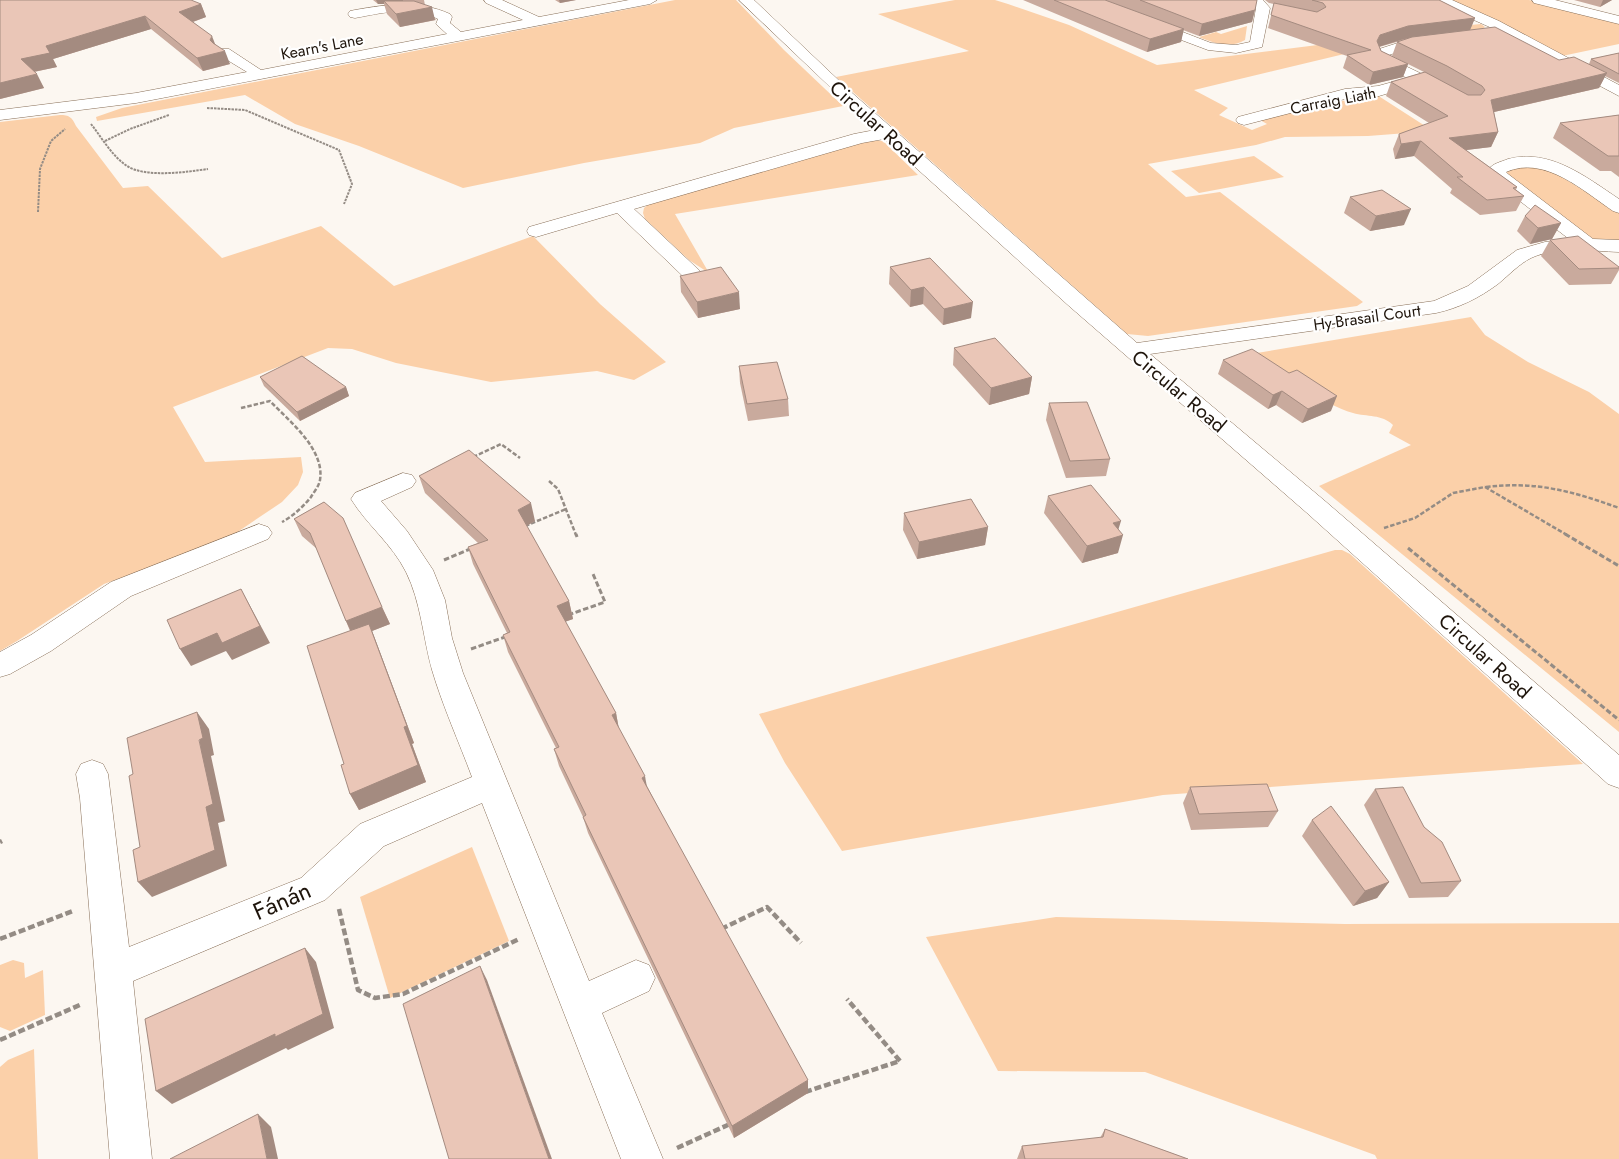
<svg xmlns="http://www.w3.org/2000/svg" width="1619" height="1159" viewBox="0 0 1619 1159" font-family="Jost,sans-serif">
  <rect width="100%" height="100%" fill="#fcf7f1"/>
  <g fill="#fbd0a9">
    <polygon points="675,0 736,0 784,50 843,106 734,128 700,143 584,163 463,188 359,146 295,124 245,95 97,121 96,117 122,108"/>
    <polygon points="955,0 995,0 1008,4 1069,25 1157,65 1421,32 1429,29 1481,24 1485,27 1482,29 1407,39 1194,90 1228,108 1219,115 1252,130 1267,124 1260,120 1355,98 1377,95 1433,131 1368,136 1285,137 1256,145 1148,164 1186,197 1220,192 1363,302 1357,306 1148,336 1127,334 836,77 969,51 878,14"/>
    <polygon points="1447,0 1529,0 1619,23 1619,44 1562,56"/>
    <path d="M1247 26 1245 40C1231 49 1213 43 1199 37L1216 32 1221 34Z"/>
    <path d="M60 115C69 115 72 117 76 126L123 188 148 186 222 258 321 226 394 286 533 236 600 304 666 362 634 380 597 371 491 382 396 363 352 349 328 348 173 407 205 462 301 457 303 472 298 485 282 502 236 533 192 552 104 584 17 641 0 651V122Z"/>
    <polygon points="869,140 883,141 918,175 675,214 709,273 689,260 645,219 643,213 644,208 650,203"/>
    <polygon points="1254,156 1284,177 1199,193 1171,171"/>
    <polygon points="1528,165 1547,168 1619,212 1619,242 1599,240 1587,237 1507,174 1507,171"/>
    <path d="M1471 317 1485 335 1528 362 1589 392 1619 414V732L1319 486 1411 445 1389 433 1393 425C1382 414 1367 417 1353 413 1317 402 1287 374 1257 353Z"/>
    <polygon points="1335,550 1342,550 1350,554 1583,764 1163,795 842,851 785,763 759,714"/>
    <polygon points="472,847 509,941 390,998 360,897"/>
    <polygon points="1056,917 1345,924 1619,923 1619,1159 1377,1159 1375,1155 1145,1072 998,1071 926,937"/>
    <polygon points="13,960 24,963 25,978 43,970 45,1015 10,1031 0,1027 0,965"/>
    <polygon points="34,1049 38,1159 0,1159 0,1067 8,1060"/>
  </g>
  <g fill="none" stroke-linecap="round" stroke-linejoin="round">
    <g stroke="#886f58" stroke-width="1">
      <g id="minor">
        <path d="M484 0H502L539 17 629 0H657L650 4 136 103 0 120V110L136 93 247 72 219 55 217 52 219 49H229L261 70 447 34 436 24 438 19C412 5 382 13 355 18L350 17 348 14 350 11 355 10C388 4 419 0 450 14L452 17 450 23 461 32 523 20 486 3Z"/>
        <path d="M739 0H754L851 92 1137 343 1434 301 1468 286 1517 250 1545 242 1569 239 1494 181 1488 170C1493 163 1501 162 1508 159 1550 148 1586 177 1619 199V213L1613 211C1583 191 1545 155 1506 172L1508 174 1593 239 1619 240V252C1592 251 1557 246 1531 258 1519 264 1509 275 1498 284 1479 298 1459 308 1436 313L1150 354 1325 501 1619 755V788L1608 784 1307 513 1069 306 884 139 862 143 634 209 702 273 705 277 702 281 695 283 688 281 617 213 536 237 529 235 527 231 529 227 854 134 875 130Z"/>
        <polygon points="1081,0 1100,0 1211,43 1236,45 1250,42 1256,8 1249,0 1263,0 1270,8 1262,47 1236,53 1208,50 1083,3"/>
        <polygon points="1434,0 1452,0 1499,21 1619,85 1619,96 1506,36 1406,49 1389,55 1393,60 1453,89 1455,92 1453,95 1441,95 1419,84 1379,96 1345,99 1244,125 1238,123 1236,120 1238,117 1345,89 1378,86 1407,78 1377,62 1374,53 1376,50 1404,41 1494,29 1436,3"/>
        <polygon points="1532,0 1555,0 1619,16 1619,24 1534,3"/>
        <path d="M403 473 412 475 416 481 412 487 381 501 407 531 433 570 445 600 452 638 463 673 589 981 636 960 649 965 655 978 649 991 602 1013 663 1159H621L482 803 384 846 325 900 133 981 152 1159H110L80 798 76 774 81 764 92 760 103 764 108 774 129 947 301 878 360 824 472 777C459 742 443 707 432 670 423 638 421 602 406 572 392 544 367 525 351 499L355 493Z"/>
        <polygon points="259,524 268,527 272,533 268,539 131,596 51,651 10,674 0,677 0,652 31,635 111,582"/>
      </g>
    </g>
    <g stroke="#948c85" stroke-width="2" stroke-dasharray="2.5 1" stroke-linecap="butt">
      <polyline points="207,108 245,110 339,150 352,184 344,204"/>
      <path d="M91 124C102 138 112 156 127 166 146 178 186 172 208 169"/>
      <polyline points="105,141 130,129 169,115"/>
      <polyline points="38,212 40,169 51,141 65,129"/>
    </g>
    <g stroke="#948c85" stroke-width="2.5" stroke-dasharray="4.5 2" stroke-linecap="butt">
      <path d="M241 408 270 401C289 421 325 449 320 480 319 486 314 492 311 497 303 507 293 516 282 522"/>
      <polyline points="473,457 501,444 520,458"/>
      <polyline points="549,481 558,489 576,535"/>
      <path d="M1486 487C1536 481 1572 491 1619 508"/>
      <polyline points="525,526 566,509"/>
      <polyline points="1384,528 1415,518 1453,493 1485,487 1567,535"/>
    </g>
    <g stroke="#948c85" stroke-width="3" stroke-dasharray="5.5 2.5" stroke-linecap="butt">
      <polyline points="576,534 577,537"/>
      <polyline points="1565,534 1619,566"/>
      <polyline points="1408,548 1619,720"/>
      <polyline points="444,560 470,549"/>
      <polyline points="568,615 605,602 593,574"/>
      <polyline points="471,649 505,637"/>
    </g>
    <g stroke="#948c85" stroke-width="4.5" stroke-dasharray="7 3" stroke-linecap="butt">
      <polyline points="0,842 2,841"/>
      <polyline points="339,909 358,990 375,998 403,994 519,939"/>
      <polyline points="721,929 767,907 801,943"/>
      <polyline points="0,939 73,911"/>
      <polyline points="0,1040 82,1004"/>
      <polyline points="805,1092 900,1061 847,999"/>
      <polyline points="677,1148 730,1124"/>
    </g>
    <use href="#minor" fill="#fff" fill-rule="evenodd"/>
  </g>
  <g fill="#c9aa9d">
    <polygon points="0,0 201,4 206,17 193,22 215,44 230,64 203,71 151,29 53,59 57,67 34,72 44,88 0,99"/>
    <polygon points="373,0 424,0 425,5 436,20 400,27 387,14 384,4 378,4"/>
    <polygon points="555,0 576,0 560,3"/>
    <polygon points="1023,0 1257,0 1252,22 1199,36 1183,30 1181,42 1147,52"/>
    <polygon points="1265,0 1439,0 1475,18 1470,30 1559,60 1589,64 1591,59 1619,53 1619,83 1605,76 1599,88 1494,112 1498,132 1491,147 1466,150 1517,187 1516,190 1524,196 1516,211 1480,215 1450,193 1452,189 1414,156 1395,159 1393,149 1399,134 1429,123 1386,96 1391,82 1424,72 1392,56 1397,42 1407,39 1379,47 1381,51 1408,64 1403,77 1369,85 1343,68 1347,56 1268,28 1274,4 1269,3"/>
    <polygon points="1574,0 1612,0 1600,7"/>
    <polygon points="1619,115 1619,177 1611,171 1600,171 1553,138 1560,123"/>
    <polygon points="1350,197 1404,225 1370,231 1344,213"/>
    <polygon points="1525,216 1561,223 1552,239 1530,244 1517,231"/>
    <polygon points="1550,240 1619,267 1619,270 1611,284 1569,285 1541,256"/>
    <polygon points="930,258 971,318 943,325 923,304 910,307 889,284 890,267"/>
    <polygon points="680,276 740,309 698,318 681,292"/>
    <polygon points="954,348 1032,377 1029,394 989,405 953,365"/>
    <polygon points="1223,360 1331,411 1302,423 1276,405 1268,409 1218,374"/>
    <polygon points="739,366 788,399 789,416 748,421 740,383"/>
    <polygon points="260,377 346,387 349,396 300,421 264,386"/>
    <polygon points="1049,403 1110,459 1106,476 1066,478 1046,420"/>
    <polygon points="419,476 535,521 526,526 569,601 573,619 565,622 616,713 619,729 647,786 808,1093 734,1138 588,833 583,817 559,766 554,749 556,748 508,652 503,635 507,633 473,564 468,547 478,543 425,493"/>
    <polygon points="1048,496 1118,529 1118,553 1082,563 1044,513"/>
    <polygon points="324,502 382,607 390,624 372,631 414,743 412,744 426,782 359,810 350,794 344,764 350,631 317,549 302,536 294,519"/>
    <polygon points="904,513 988,527 985,545 917,559 903,530"/>
    <polygon points="1190,787 1278,811 1268,827 1191,830 1183,803"/>
    <polygon points="1375,789 1424,827 1461,881 1448,897 1409,898 1364,805"/>
    <polygon points="1312,820 1389,882 1377,898 1353,906 1302,836"/>
    <polygon points="1105,1129 1188,1159 1017,1159 1022,1146 1100,1138"/>
  </g>
  <g fill="#a48b80">
    <polygon points="376,0 403,0 403,3 384,1 384,4 378,4"/>
    <polygon points="559,0 576,0 560,3"/>
    <polygon points="1603,0 1612,0 1600,7"/>
    <polygon points="201,4 206,17 184,25 179,12"/>
    <polygon points="432,7 435,20 400,27 396,14"/>
    <polygon points="1255,10 1252,22 1199,36 1202,24"/>
    <polygon points="145,16 151,29 53,59 57,67 28,73 21,59 46,46"/>
    <polygon points="1475,18 1470,30 1404,39 1375,48 1377,41 1380,35 1408,26"/>
    <polygon points="1184,29 1181,42 1147,52 1150,39"/>
    <polygon points="212,36 217,49 210,40"/>
    <polygon points="225,51 230,64 203,71 197,58"/>
    <polygon points="1408,64 1403,77 1369,85 1373,72"/>
    <polygon points="1607,73 1599,88 1485,114 1491,100"/>
    <polygon points="37,74 44,88 0,99 0,83"/>
    <polygon points="1498,132 1491,147 1442,153 1449,138"/>
    <polygon points="1421,141 1414,156 1395,159 1401,144"/>
    <polygon points="1411,209 1404,225 1370,231 1376,216"/>
    <polygon points="1561,223 1552,239 1530,244 1538,228"/>
    <polygon points="924,287 923,304 910,307 911,290"/>
    <polygon points="739,292 740,309 698,318 697,302"/>
    <polygon points="973,302 971,318 943,325 944,309"/>
    <polygon points="1032,377 1029,394 989,405 991,388"/>
    <polygon points="346,387 349,396 300,421 297,412"/>
    <polygon points="1282,391 1276,405 1268,409 1273,395"/>
    <polygon points="1337,396 1331,411 1302,423 1308,409"/>
    <polygon points="531,503 535,521 523,528 518,510"/>
    <polygon points="1121,521 1116,537 1123,535 1118,553 1082,563 1087,546 1113,523"/>
    <polygon points="988,527 985,545 917,559 919,542"/>
    <polygon points="241,589 270,643 232,660 226,651 191,666 180,649"/>
    <polygon points="569,601 573,619 561,623 557,606"/>
    <polygon points="382,607 390,624 372,631 414,743 412,744 426,782 359,810 350,794 354,638 346,621"/>
    <polygon points="197,712 209,729 214,755 211,756 225,821 218,823 227,866 152,897 138,882 206,807"/>
    <polygon points="616,713 619,730 612,715"/>
    <polygon points="645,776 648,793 642,778"/>
    <polygon points="1389,882 1377,898 1353,906 1365,891"/>
    <polygon points="305,948 316,962 334,1028 288,1050 286,1048 172,1104 156,1091"/>
    <polygon points="480,966 487,980 552,1159 549,1159"/>
    <polygon points="808,1080 808,1093 734,1138 732,1126"/>
    <polygon points="258,1114 271,1127 278,1159 267,1159"/>
  </g>
  <g fill="#eac6b7" stroke="#a48b80">
    <polygon points="0,0 191,0 201,4 179,12 212,36 210,40 213,43 225,51 197,58 145,16 46,46 50,53 21,59 37,74 0,83"/>
    <polygon points="1054,0 1105,0 1184,29 1150,39"/>
    <polygon points="1140,0 1257,0 1255,10 1202,24"/>
    <polygon points="1312,0 1439,0 1475,18 1408,26 1380,35 1377,41 1381,51 1408,64 1373,72 1347,55 1371,50 1271,15 1274,3 1317,12 1326,7 1323,3"/>
    <polygon points="384,1 414,1 432,7 396,14"/>
    <polygon points="1495,27 1559,60 1574,57 1607,73 1491,100 1498,132 1449,138 1517,187 1513,188 1524,196 1487,200 1457,177 1463,177 1421,141 1401,144 1399,134 1448,116 1391,82 1425,72 1468,95 1481,95 1485,90 1482,86 1447,66 1397,42 1412,37"/>
    <polygon points="1619,53 1619,74 1591,59"/>
    <polygon points="1619,115 1619,156 1608,156 1560,123"/>
    <polygon points="1382,190 1411,209 1376,216 1350,197"/>
    <polygon points="1535,205 1561,223 1538,228 1525,216"/>
    <polygon points="1578,236 1619,267 1619,268 1579,269 1550,240"/>
    <polygon points="930,258 973,302 944,309 924,287 911,290 890,267"/>
    <polygon points="721,267 739,292 697,302 680,276"/>
    <polygon points="995,338 1032,377 991,388 954,348"/>
    <polygon points="1252,349 1289,373 1297,370 1337,396 1308,409 1282,391 1273,395 1223,360"/>
    <polygon points="302,356 346,387 297,412 260,377"/>
    <polygon points="777,362 788,399 747,404 739,366"/>
    <polygon points="1087,402 1110,459 1070,461 1049,403"/>
    <polygon points="469,450 531,503 518,510 569,601 557,606 616,713 612,715 645,776 642,778 808,1080 732,1126 583,817 586,815 554,749 559,747 503,635 510,632 468,547 488,540 419,476"/>
    <polygon points="1091,485 1121,521 1113,523 1123,535 1087,546 1048,496"/>
    <polygon points="971,499 988,527 919,542 904,513"/>
    <polygon points="324,502 343,518 382,607 346,621 310,533 294,519"/>
    <polygon points="241,589 260,626 222,643 217,633 180,649 167,620"/>
    <polygon points="369,624 407,726 404,727 418,765 350,794 341,765 344,764 307,646"/>
    <polygon points="197,712 203,738 199,740 213,804 206,807 215,850 138,882 133,850 140,847 129,776 133,774 127,738"/>
    <polygon points="1267,784 1278,811 1199,814 1190,787"/>
    <polygon points="1403,787 1424,827 1442,842 1461,881 1421,883 1375,789"/>
    <polygon points="1331,806 1389,882 1365,891 1312,820"/>
    <polygon points="305,948 323,1014 275,1037 275,1034 156,1091 145,1019"/>
    <polygon points="480,966 549,1159 449,1159 403,1004"/>
    <polygon points="258,1114 267,1159 170,1159"/>
    <polygon points="1105,1129 1188,1159 1025,1159 1022,1146 1103,1137"/>
  </g>
  <g text-anchor="middle" stroke-width="4.5" stroke-linejoin="round" paint-order="stroke">
    <g font-size="16" fill="#1e140b" stroke="#fff">
      <text transform="translate(322 46) rotate(-11)" y="6">Kearn's Lane</text>
      <text transform="translate(1333 100) rotate(-11)" y="6">Carraig Liath</text>
      <text transform="translate(1367 317) rotate(-8)" y="6">Hy-Brasail Court</text>
    </g>
    <g font-size="20" fill="#1e140b" stroke="#fff">
      <text transform="translate(876 123) rotate(42)" y="7">Circular Road</text>
      <text transform="translate(1179 391) rotate(40)" y="7">Circular Road</text>
      <text transform="translate(1485 656) rotate(42)" y="7">Circular Road</text>
    </g>
    <g font-size="24" fill="#1e140b" stroke="#fff">
      <text transform="translate(282 901) rotate(-24)" y="8">Fánán</text>
    </g>
  </g>
</svg>
